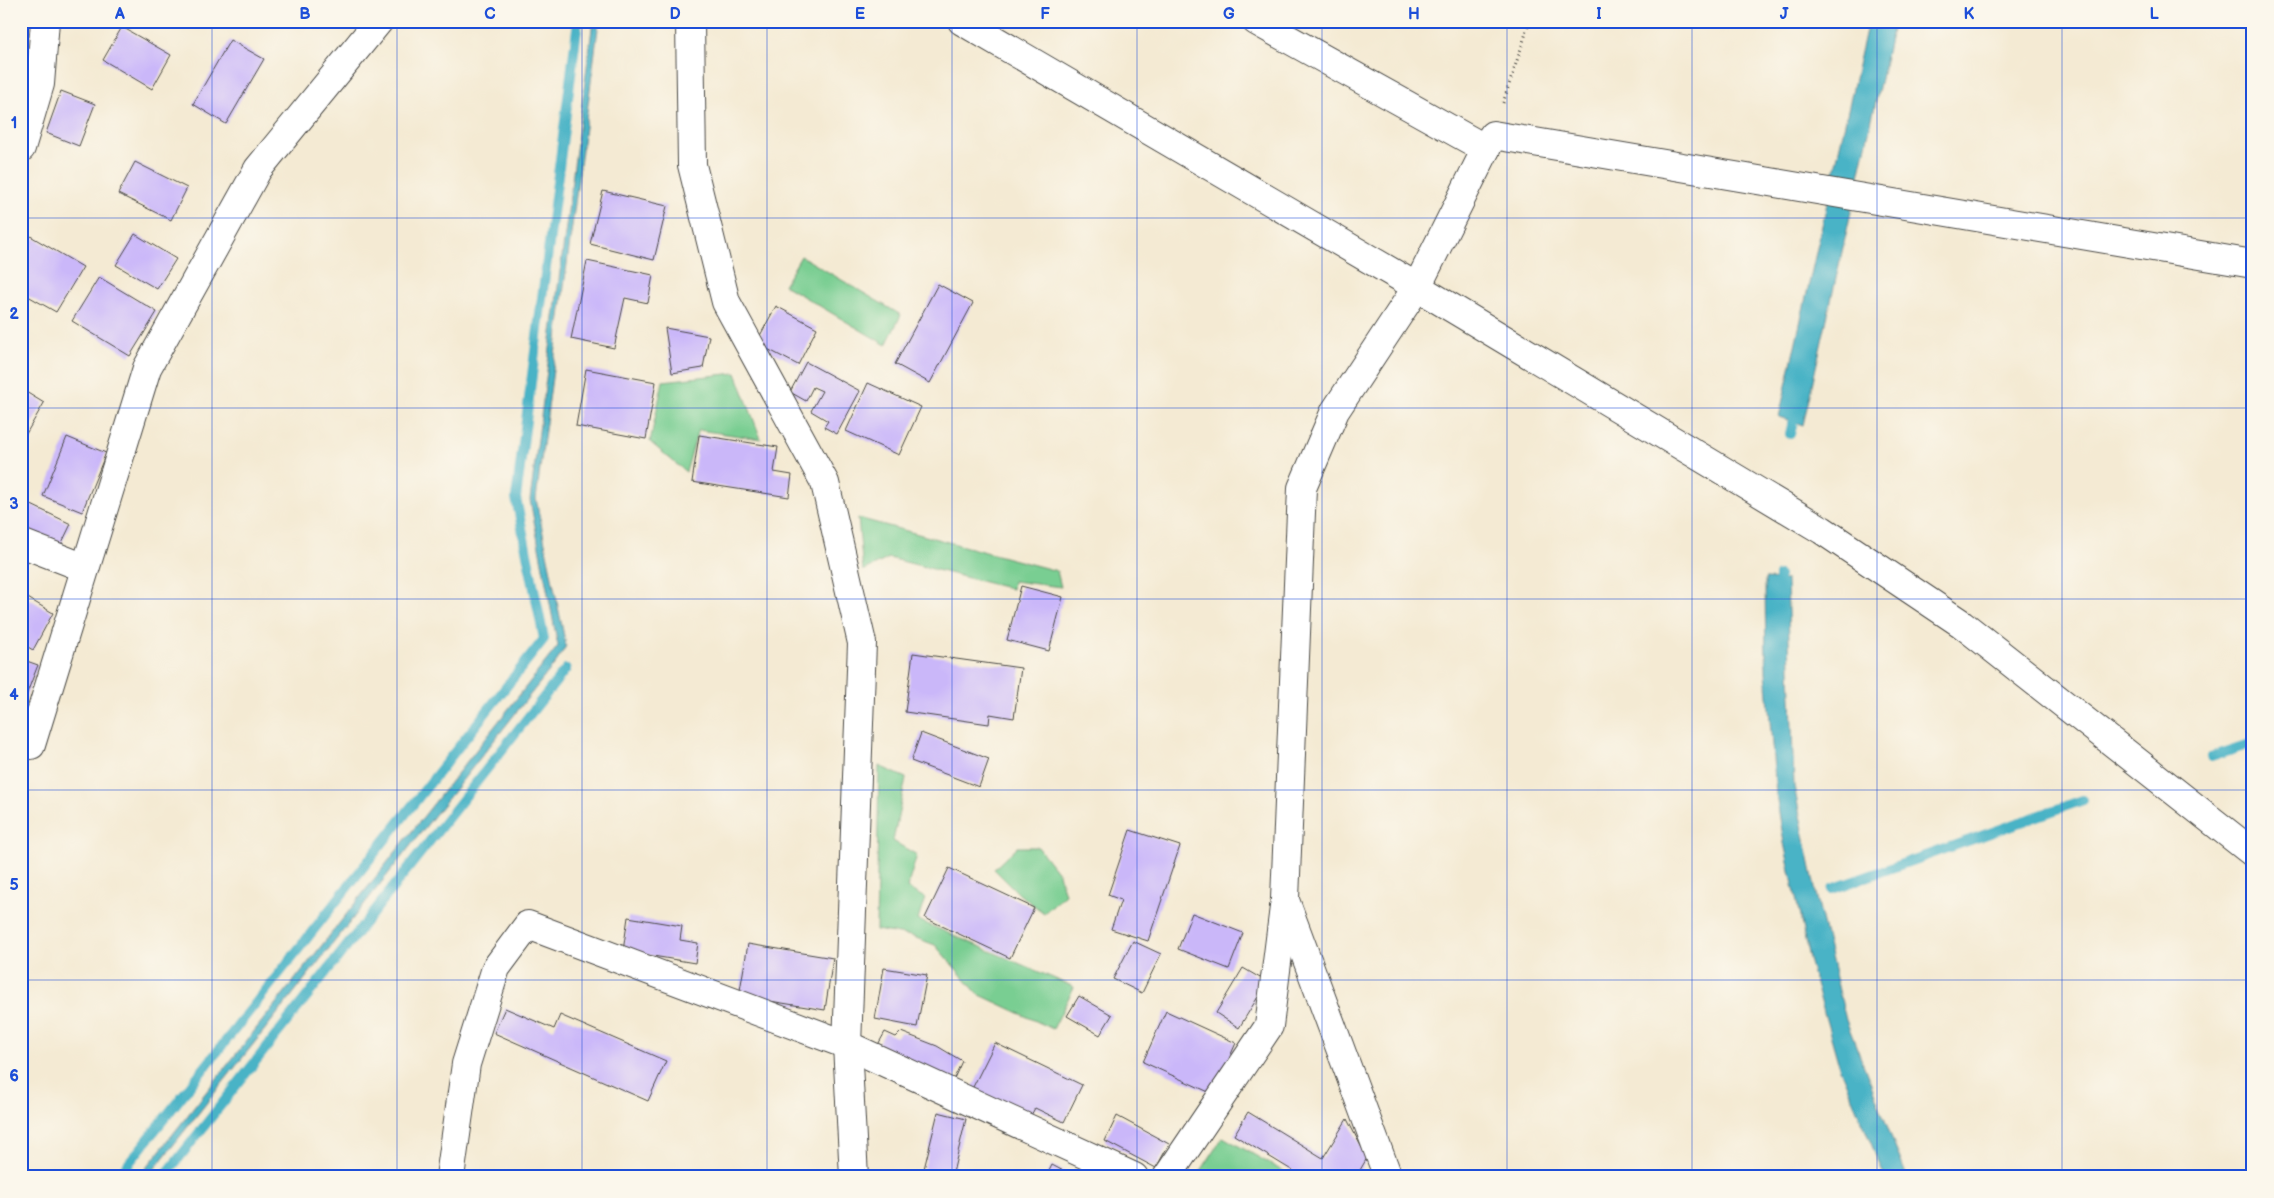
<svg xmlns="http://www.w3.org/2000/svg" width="2274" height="1198" viewBox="0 0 2274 1198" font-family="'Balsamiq Sans',sans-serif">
  <rect width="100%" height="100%" fill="#fbf7ec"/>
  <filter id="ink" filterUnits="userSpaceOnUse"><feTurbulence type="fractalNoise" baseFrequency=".02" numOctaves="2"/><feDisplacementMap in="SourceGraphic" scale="10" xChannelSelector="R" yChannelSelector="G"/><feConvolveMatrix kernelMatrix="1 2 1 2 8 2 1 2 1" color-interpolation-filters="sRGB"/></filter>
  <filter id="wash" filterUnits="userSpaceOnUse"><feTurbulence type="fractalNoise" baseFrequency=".0096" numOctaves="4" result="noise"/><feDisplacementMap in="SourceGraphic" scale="20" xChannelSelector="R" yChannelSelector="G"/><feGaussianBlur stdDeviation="1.12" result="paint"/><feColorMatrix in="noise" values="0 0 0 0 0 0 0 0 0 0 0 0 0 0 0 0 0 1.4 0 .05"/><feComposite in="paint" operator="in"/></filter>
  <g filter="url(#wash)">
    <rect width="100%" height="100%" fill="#f4ead3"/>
    <g fill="#79ce92" stroke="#527c5e">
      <polygon points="801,256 901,315 886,345 784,285"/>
      <polygon points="736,373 761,439 698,430 686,472 650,442 663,381"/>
      <polygon points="858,518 1057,571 1061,587 1013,581 1012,589 889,558 863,571"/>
      <polygon points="879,766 906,778 893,841 917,855 907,888 925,898 918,920 1074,987 1053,1029 978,994 935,945 911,936 876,930"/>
      <polygon points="1017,847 1038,847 1059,874 1065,894 1044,913 1019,894 994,869"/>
      <polygon points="1223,1137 1293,1177 1197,1177"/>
    </g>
    <g fill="#48b3c6" stroke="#3a6f78">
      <polygon points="593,21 599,21 536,499 566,646 557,661 148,1177 139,1177 558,646 530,500"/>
      <polygon points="1868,21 1894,21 1803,425 1779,417"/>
      <polygon points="1765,579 1787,580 1794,786 1817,898 1846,1020 1907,1177 1885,1177 1840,1069 1810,963 1784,843 1776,794 1766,672"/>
    </g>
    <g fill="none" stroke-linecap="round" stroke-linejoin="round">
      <g stroke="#48b3c6" stroke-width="10">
        <polyline points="1790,434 1796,409"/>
        <polyline points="1779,593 1779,576"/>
        <polyline points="2211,757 2253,743"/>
        <polyline points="1832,889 2083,800"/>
        <polyline points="118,1177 544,639 516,498 578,21"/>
        <polyline points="164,1177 566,669"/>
      </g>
    </g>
    <g id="blocks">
      <g fill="#cab7f9">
        <polygon points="122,27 171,55 152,89 103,60"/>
        <polygon points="230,40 264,59 226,124 193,104"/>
        <polygon points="61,91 95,104 79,146 46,133"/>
        <polygon points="135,162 187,188 171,220 118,194"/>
        <polygon points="603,191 667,206 654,260 590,244"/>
        <polygon points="27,234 83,267 56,312 21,292 21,244"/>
        <polygon points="135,234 176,259 157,289 116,265"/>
        <polygon points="587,261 653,275 648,303 625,298 614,348 571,339"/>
        <polygon points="99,277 157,312 130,356 72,321"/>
        <polygon points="938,284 973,303 930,383 895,364"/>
        <polygon points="776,306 817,328 798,365 756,343"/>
        <polygon points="665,328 709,336 703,368 672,373"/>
        <polygon points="806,362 860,391 837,434 824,427 828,421 811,411 822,391 813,387 806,401 790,392"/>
        <polygon points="586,369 656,382 646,439 576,426"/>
        <polygon points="868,383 921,407 899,455 846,431"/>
        <polygon points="21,389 44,403 23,439 21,437"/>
        <polygon points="699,435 778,447 774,472 792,475 789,497 692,482"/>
        <polygon points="67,437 106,453 82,512 43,496"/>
        <polygon points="21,500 71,524 57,553 21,536"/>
        <polygon points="1021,586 1063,597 1049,651 1007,640"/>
        <polygon points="21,594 53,613 33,650 21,643"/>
        <polygon points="913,653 1021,668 1014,718 990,714 989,724 905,712"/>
        <polygon points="21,659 38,665 23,703 21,702"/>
        <polygon points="921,733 989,759 979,787 911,761"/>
        <polygon points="1130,830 1180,846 1148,941 1111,929 1121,900 1108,895"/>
        <polygon points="949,868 1034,908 1010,958 925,918"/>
        <polygon points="1192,913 1243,933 1229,969 1178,949"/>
        <polygon points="628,917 682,926 680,940 698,943 695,963 623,951"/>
        <polygon points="1133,941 1161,954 1142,993 1113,979"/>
        <polygon points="748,944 833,958 825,1010 739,996"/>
        <polygon points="884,968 927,975 917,1027 875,1019"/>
        <polygon points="1243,968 1267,982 1239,1028 1216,1013"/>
        <polygon points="1079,996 1112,1015 1100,1035 1067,1016"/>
        <polygon points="505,1008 554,1029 560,1015 666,1061 648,1101 494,1033"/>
        <polygon points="1166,1011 1236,1043 1213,1094 1143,1062"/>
        <polygon points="885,1032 896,1037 901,1032 937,1046 962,1061 951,1085 875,1050"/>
        <polygon points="995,1043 1082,1085 1064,1122 1035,1108 1029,1119 971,1091"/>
        <polygon points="938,1112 966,1119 952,1177 922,1177"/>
        <polygon points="1248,1112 1323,1158 1347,1119 1367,1158 1356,1177 1303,1177 1234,1135"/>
        <polygon points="1117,1116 1169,1144 1156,1168 1105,1141"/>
        <polygon points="1052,1165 1075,1177 1046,1177"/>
      </g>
    </g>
  </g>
  <g filter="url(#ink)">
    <use href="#blocks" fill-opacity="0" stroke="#494844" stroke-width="1"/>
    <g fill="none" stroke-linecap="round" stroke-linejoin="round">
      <g stroke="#494844" stroke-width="30">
        <g id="minor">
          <polyline points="690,21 692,165 726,302 825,483 862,643 847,1045 854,1177"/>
          <polyline points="1256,21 1486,149"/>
          <polyline points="21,148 40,84 45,21"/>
          <polyline points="21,543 85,568"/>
          <polyline points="21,742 31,745 147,368 258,169 379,21"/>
          <polyline points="1286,903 1388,1177"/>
          <polyline points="450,1177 466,1064 496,968 528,925 847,1045 1134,1177"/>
          <polyline points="1167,1177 1269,1026 1285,899 1302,488 1335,411 1417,287 1493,135 2253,264"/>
        </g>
      </g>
      <g stroke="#494844" stroke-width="30">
        <polyline id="tertiary" points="962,21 1417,287 1822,530 1962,624 2253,853"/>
      </g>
      <polyline stroke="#494844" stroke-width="3" stroke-dasharray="1 4" stroke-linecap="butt" points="1503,103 1530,21"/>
      <use href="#minor" stroke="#fff" stroke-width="28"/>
      <use href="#tertiary" stroke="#fff" stroke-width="28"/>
    </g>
  </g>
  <path fill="none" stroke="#1d4ed8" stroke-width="1" stroke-opacity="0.55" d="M212 21V1177M397 21V1177M582 21V1177M767 21V1177M952 21V1177M1137 21V1177M1322 21V1177M1507 21V1177M1692 21V1177M1877 21V1177M2062 21V1177M21 218H2253M21 408H2253M21 599H2253M21 790H2253M21 980H2253"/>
  <rect width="2274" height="1198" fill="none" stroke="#fbf7ec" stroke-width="55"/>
  <rect x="28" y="28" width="2218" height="1142" fill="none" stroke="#1d4ed8" stroke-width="2"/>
  <g font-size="16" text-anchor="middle" font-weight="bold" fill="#1d4ed8">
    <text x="120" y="19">A</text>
    <text x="305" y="19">B</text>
    <text x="490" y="19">C</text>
    <text x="675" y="19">D</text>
    <text x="860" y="19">E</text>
    <text x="1045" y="19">F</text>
    <text x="1229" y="19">G</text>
    <text x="1414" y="19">H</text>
    <text x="1599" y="19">I</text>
    <text x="1784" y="19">J</text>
    <text x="1969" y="19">K</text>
    <text x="2154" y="19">L</text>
    <text x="14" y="128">1</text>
    <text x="14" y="319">2</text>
    <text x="14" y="509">3</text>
    <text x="14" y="700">4</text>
    <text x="14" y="890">5</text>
    <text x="14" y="1081">6</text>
  </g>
</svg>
